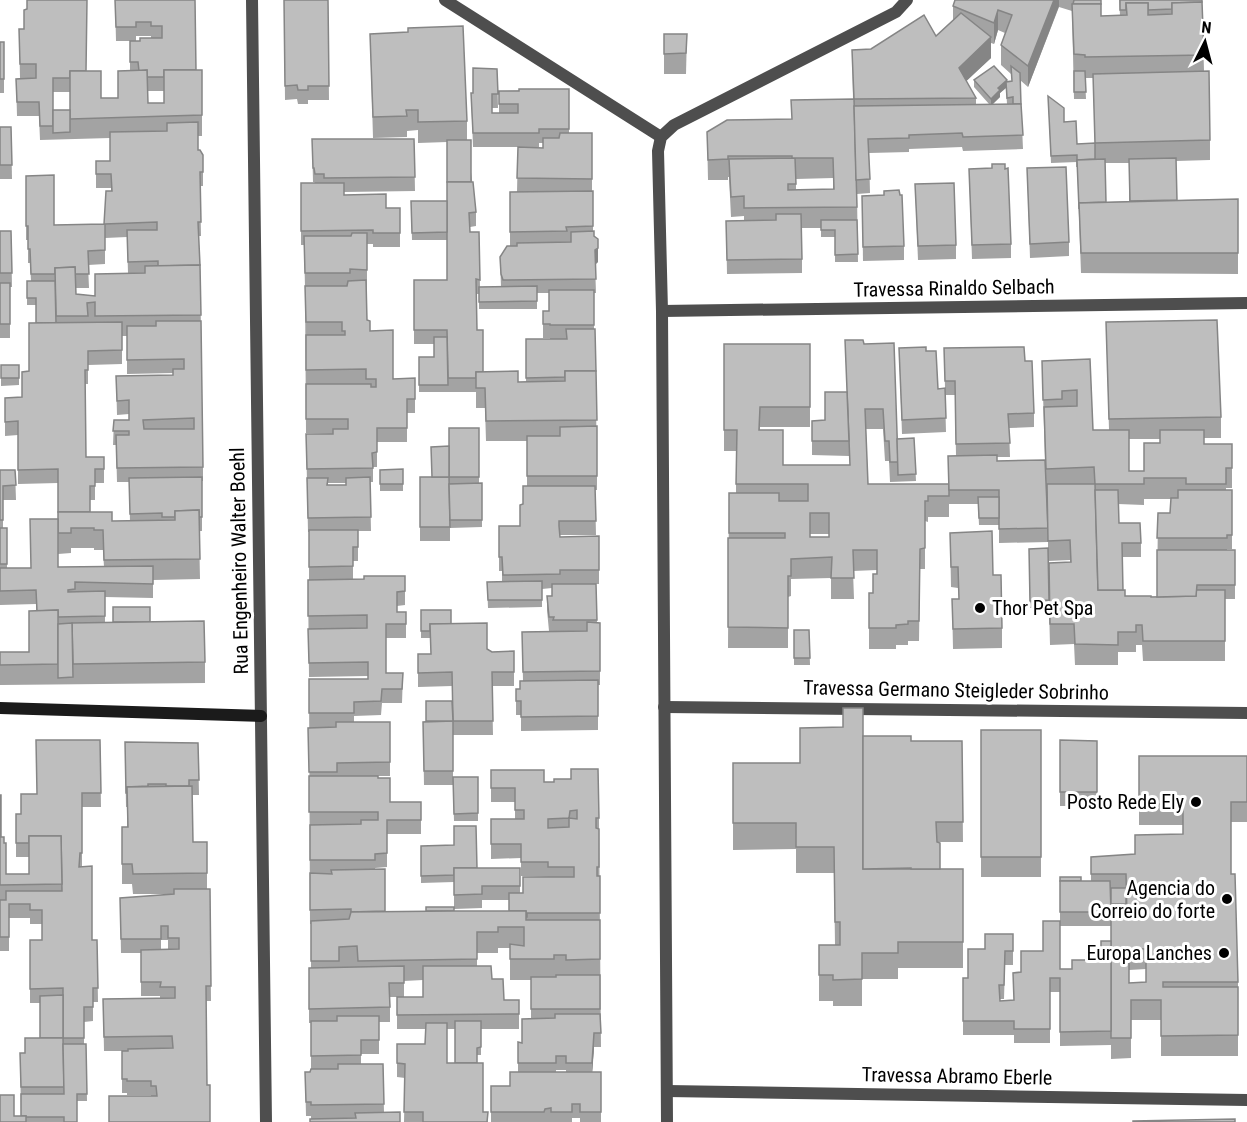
<svg xmlns="http://www.w3.org/2000/svg" width="1247" height="1122" viewBox="0 0 1247 1122" font-family="'Roboto Condensed',sans-serif">
  <rect width="100%" height="100%" fill="#fff"/>
  <g fill="none" stroke-linecap="round" stroke-linejoin="round">
    <g stroke="#4e4e4e" stroke-width="12">
      <polyline points="252,0 266,1122"/>
      <polyline points="445,0 661,137"/>
      <polyline points="662,311 1247,303"/>
      <polyline points="664,707 1247,713"/>
      <polyline points="667,1091 1247,1100"/>
      <polyline points="667,1122 662,311 658,151 661,137 674,125 896,12 907,0"/>
    </g>
    <polyline stroke="#1b1b1b" stroke-width="12" points="0,708 261,716"/>
  </g>
  <g fill="#a3a3a3" fill-rule="evenodd">
    <path d="M115 0H195L196 70H202V136H198V150L203 155V186H200L201 236H198L200 265 203 467V481H202V531H199L200 579 153 580V598L105 597V623L150 622 205 662V683L0 685V652H29L36 611V604L0 605V470H15L16 500H3V528H7V568H31L58 519V483L18 484V435L5 436V398L22 397 29 371 36 323V305H27V281H31L30 263H28V240H26V176L54 225 104 224 111 191V188H96V161H110V138L40 140 39 116H17L16 79 20 78 19 29 86 71 101 98H118L130 71V41H140L151 38V36H136V41H116ZM148 91H164V103H148ZM53 92H70V110L53 126ZM127 237 128 273 95 296 76 294V288H89L88 265 105 264V238ZM122 336H127V374L173 373V375L116 376 117 415 129 414V420H114L113 445H116L117 482H129L130 521H112L90 512V500H95V483H104V457H86L85 384H88V365L122 364ZM71 548H94V550H103L104 567H58V554L71 553Z"/>
    <polygon points="284,0 328,0 329,100 308,100 308,104 298,104 297,99 285,100"/>
    <path d="M955 0H1101V16L1120 15 1119 0H1202L1204 71 1210 140V160L1176 161 1177 200 1238 199V274L1081 273 1077 162 1051 163 1048 96 1077 144 1095 143 1093 78H1085L1086 99H1074L1072 11 1059 7 1028 87 1020 80 1023 149 963 151 962 147 909 149V152L869 153 870 193 857 194 858 262H835V237H821V228H802V273L727 274 726 221 744 220V216L731 217 729 177H728V180H708L707 132 791 119 853 99 852 50 871 49 936 36 953 21V6ZM998 30 1005 33 1001 45V65L1011 74 1012 81 974 80V87L989 104 976 105V98L966 81 991 58V43L994 44ZM1006 88 1007 104H992L1000 97V93ZM1105 163H1129V201L1106 202ZM833 178V189L796 190V179Z"/>
    <path d="M370 34 467 121V140L476 212V226L470 227V232H479L480 287H501L500 257 510 246V192H517L518 147 543 148V143H539V147H473L471 93H473L497 69 498 108H492V113H499V91L569 89V133H592V191H593V231L598 262 595 264 596 293H594V329H595L597 476V490H595L596 535H560V537L599 536V584H596L597 623H600V685H598V730L521 731V715H516V689H520L523 681 522 632 549 631 547 610V596H552V588L542 589V607L488 608 487 582H502V571H499V526H520L523 504 527 486V441H486L485 408H476V392H419V357H434V344H414V280H447V240H412L411 201H447V142L418 143V130L407 131V137L373 138ZM537 293H549V311H543V338H550V339H526V382H518L483 372 477 330 476 294H479V309H537Z"/>
    <polygon points="664,34 687,34 686,74 664,74"/>
    <rect x="0" y="42" width="4" height="51"/>
    <polygon points="0,127 11,127 12,179 0,179"/>
    <path d="M312 139H414L415 191 344 192V195L386 208H400V247H373V244H367V320L370 331 393 379 415 378V413H407V442H377V467H373V482H370L371 531H358V561H353V579H364L405 576V605L397 606V612H406V638H386V673H403L402 703H382L381 715 354 716V722H390V776H378V778L390 802H421V834H387V867L375 868 385 911H509V900H482V908L454 909V882L421 883V846L477 868H520V893H523L548 877 521 876V858L491 859V819H515V802H491V770L544 782 599 818 601 1047H594L592 1072H601V1122H491V1086H510L518 1072V1042L522 1043 531 1018V980H510V948H498V953H477V966L492 979 504 1000H519V1029H481V1055H477V1063L483 1112 488 1122H404L405 1078 397 1077V1044H425L426 1029H397V997H390V1022H379V1054H361V1064H383L384 1113 400 1122 311 1119V1116H306L305 1072H310L311 1069V1023H309V982L311 968V924H310L309 679H368V676L309 677 308 580H309V532H308L306 434H333L306 433 305 287 304 245H301V183H315L314 182H313ZM328 483H346V485H328ZM423 980V997H404V981ZM447 1029H455V1063H447ZM556 1070H566V1072H556ZM572 1118H580V1122H572Z"/>
    <polygon points="1027,168 1069,242 1069,256 1030,258"/>
    <polygon points="969,169 1011,244 1011,258 972,259"/>
    <polygon points="915,184 956,245 956,259 918,260"/>
    <polygon points="862,196 904,246 904,260 863,261"/>
    <polygon points="0,231 11,231 12,287 10,287 10,338 0,338"/>
    <path d="M1106 322 1221 417V438H1204V444H1232V488H1226V490H1232V549H1227V550H1235V599H1225V661H1143L1142 645H1136V652H1118V665H1075L1074 644 1050 645 1049 607 1030 608 1029 549 1048 548V542L999 543V511V525H979L978 504H949V517H928V522L925 521V569H920L919 641H908V645H896V649H869V593H873L877 570 853 571 854 599H831V578L791 579V596L788 597V648H728L729 493H736V451H724V344H810V427H760V430L783 465H850L849 456 812 455V421L825 420 847 392 845 340 864 344 897 439 914 438 916 481 890 482 889 461H885L883 429H866L868 484H948V456H956L955 395H945L946 432 902 434 899 348 926 351 938 389 945 388 944 348 1025 361 1034 413V427L1009 428 1010 457H997V461L1045 460 1042 361 1090 359 1093 430H1109ZM1129 439H1160V443L1144 471H1129ZM1144 499H1171L1170 513H1158L1157 597 1125 596 1123 590 1122 557H1141V543L1119 523 1118 504 1144 505ZM810 534H829V537H810ZM1070 560V562L1049 575 1048 561Z"/>
    <polygon points="1,365 19,365 19,385 1,386"/>
    <polygon points="479,428 479,483 482,483 482,527 450,528 450,541 420,541 420,477 432,477 449,446"/>
    <polygon points="403,469 403,491 380,491 380,470"/>
    <polygon points="950,533 993,575 1002,628 1002,648 953,649 952,599 959,599 958,588 951,587"/>
    <polygon points="421,610 451,624 492,652 514,651 514,686 492,686 493,735 453,735 453,777 478,777 478,821 454,821 453,785 424,785 423,722 426,721 452,701 452,686 418,687 418,654 431,654 430,638 421,638"/>
    <polygon points="794,630 809,630 810,665 794,665"/>
    <rect x="981" y="730" width="60" height="147"/>
    <polygon points="863,736 911,741 962,741 963,842 937,842 940,869 963,869 963,968 898,968 898,979 862,979 862,1006 833,1006 833,1001 819,1001 819,945 835,945 834,873 796,873 796,849 733,850 733,763 800,763"/>
    <polygon points="100,740 101,807 82,807 82,867 92,940 97,940 98,1002 93,1002 93,1021 84,1022 84,1044 86,1044 87,1101 77,1101 77,1122 0,1122 14,1116 21,1116 20,1053 25,1053 40,1038 40,1003 30,1003 30,940 42,940 42,924 30,924 30,918 9,918 9,951 0,951 0,795 1,837 6,874 29,874 29,857 16,857 16,814 21,814 37,794"/>
    <polygon points="1060,740 1097,741 1097,806 1060,806"/>
    <path d="M125 742 198 743 199 795H192L193 842H207V889H210L211 1001H206L207 1085 210 1122 151 1096V1095H127V1093H122V1051H128H104L103 999 160 998V996H141V953H121L120 898 174 894H133L132 884H122V827H127V807H126ZM161 940H168V949H161Z"/>
    <path d="M1139 756H1247V822H1231V874L1238 982V1056H1161V1020H1131V1058L1111 1059V1045L1060 1046V992H1050V1043H1014V1035H963V978H968L985 949 1013 934V965H1005L1004 999H999L1000 1001 1014 1000 1021 972 1043 951 1060 921V877L1081 881H1091V857L1135 854 1183 834V825H1139ZM1117 911H1126L1127 917 1117 918ZM1060 926H1111V941L1101 960 1072 969H1060ZM1146 969V982L1129 983V970Z"/>
  </g>
  <g fill="#858585">
    <polygon points="1054,0 1059,0 1059,6 1028,87 1028,66"/>
    <polygon points="998,10 998,30 994,44 994,23"/>
    <polygon points="991,37 991,58 959,88 959,68"/>
    <polygon points="1007,80 1007,87 1000,93 1000,97 991,106 991,99 998,88"/>
    <polygon points="598,248 598,262 595,265 595,250"/>
    <polygon points="594,1033 594,1047 592,1077 592,1063"/>
  </g>
  <g fill="#bebebe" stroke="#858585" stroke-width="1.5" fill-rule="evenodd">
    <polygon points="27,0 87,0 86,71 70,71 70,78 53,78 53,126 40,126 39,102 17,102 16,79 36,78 36,64 20,64 19,29 24,29 24,10 27,9"/>
    <polygon points="115,0 195,0 196,70 164,70 164,77 147,77 147,70 139,71 138,62 130,62 130,41 140,41 140,38 162,38 162,26 151,26 151,22 136,22 136,27 116,27"/>
    <polygon points="284,0 328,0 329,86 308,86 308,90 298,90 297,85 285,86"/>
    <polygon points="955,0 1054,0 1028,66 1001,45 1012,15 998,10 994,23 953,6"/>
    <polygon points="1074,0 1101,0 1101,4 1073,4"/>
    <polygon points="1120,0 1202,0 1202,2 1172,3 1172,9 1148,10 1148,3 1126,3 1126,10 1120,10"/>
    <polygon points="1202,2 1204,55 1085,57 1085,55 1074,54 1072,4 1101,4 1101,16 1127,15 1126,3 1148,3 1148,15 1172,14 1172,3"/>
    <polygon points="961,13 991,37 959,68 976,98 854,99 852,50 871,49 924,15 936,36"/>
    <polygon points="463,26 467,121 418,122 418,110 406,110 407,116 373,117 370,34 408,32 408,28"/>
    <polygon points="664,34 687,34 686,53 664,54"/>
    <rect x="0" y="42" width="4" height="37"/>
    <polygon points="994,66 1007,80 998,88 1000,90 991,99 974,80"/>
    <polygon points="1011,66 1020,73 1021,104 1013,104 1013,97 1007,98 1006,82 1012,81"/>
    <polygon points="473,68 497,69 498,94 492,94 492,113 518,113 518,104 499,104 499,91 519,91 519,89 569,89 569,129 539,129 539,133 473,133 471,93 473,93"/>
    <polygon points="147,70 148,103 164,103 164,70 202,70 202,115 70,119 70,71 101,71 101,98 118,98 118,71"/>
    <polygon points="1074,71 1085,71 1086,92 1074,92"/>
    <polygon points="1209,71 1210,140 1095,143 1093,74"/>
    <polygon points="1048,96 1064,108 1064,122 1076,121 1077,144 1095,143 1095,159 1077,160 1077,167 1077,155 1051,156"/>
    <polygon points="854,99 857,207 744,208 744,196 731,197 729,159 795,158 796,184 788,184 788,190 834,189 833,158 792,158 792,156 728,156 728,159 708,160 707,132 727,120 792,119 791,100"/>
    <polygon points="1021,104 1023,135 963,137 962,133 909,135 909,138 868,139 870,179 856,180 854,106"/>
    <polygon points="53,110 70,110 70,132 53,133"/>
    <polygon points="198,122 198,150 200,150 203,155 203,172 200,172 201,222 198,222 200,265 158,266 158,261 128,262 127,230 157,230 157,222 105,224 105,250 88,251 89,274 75,274 75,267 55,268 55,274 31,274 30,249 28,249 28,226 26,226 26,176 54,175 54,225 104,224 106,191 112,191 111,174 96,174 96,161 110,161 110,132 167,131 167,123"/>
    <polygon points="0,127 11,127 12,165 0,165"/>
    <polygon points="560,133 592,133 592,179 517,178 518,147 543,148 543,138 559,138"/>
    <polygon points="312,139 414,139 415,177 324,178 324,174 315,174 314,168 313,168"/>
    <rect x="447" y="140" width="24" height="42"/>
    <polygon points="1176,158 1177,200 1130,201 1129,159"/>
    <polygon points="1105,159 1106,202 1079,203 1079,209 1077,160"/>
    <polygon points="992,164 1005,164 1005,169 1008,168 1011,244 972,245 969,169 992,168"/>
    <polygon points="1066,167 1069,242 1030,244 1027,168"/>
    <polygon points="447,182 473,182 476,212 469,213 470,232 479,232 480,280 476,279 477,330 483,330 483,372 476,372 476,378 448,378 447,330 414,330 414,280 447,280"/>
    <polygon points="301,183 344,183 344,195 386,194 386,208 400,208 400,233 373,233 373,230 301,231"/>
    <polygon points="954,183 956,245 918,246 915,184"/>
    <polygon points="899,190 900,195 902,195 904,246 863,247 862,196 884,195 884,191"/>
    <polygon points="593,191 593,226 566,227 567,231 510,232 510,192"/>
    <polygon points="1238,199 1238,253 1081,253 1079,203"/>
    <polygon points="411,201 447,201 447,232 412,233"/>
    <polygon points="776,214 801,214 802,259 727,260 726,221 776,220"/>
    <polygon points="821,220 857,220 858,254 835,255 835,230 821,230"/>
    <polygon points="0,231 11,231 12,273 0,273"/>
    <polygon points="594,231 594,236 598,239 598,248 595,250 596,279 503,280 501,274 500,257 507,246 517,246 517,243 571,242 571,232"/>
    <polygon points="352,233 367,233 367,270 350,269 350,273 305,273 304,236 351,236"/>
    <polygon points="200,265 201,315 95,316 95,302 87,303 88,316 56,316 55,268 75,267 76,294 95,296 95,274 145,273 145,266"/>
    <polygon points="366,280 367,320 370,321 370,331 393,330 393,379 415,378 415,399 407,399 407,428 377,428 377,452 372,453 373,468 307,469 306,434 333,434 333,429 348,429 348,419 306,419 306,384 371,384 371,387 376,387 376,379 366,379 366,369 306,370 306,335 345,335 345,331 342,331 342,322 306,322 305,286 347,286 348,281"/>
    <polygon points="27,281 55,281 56,323 36,323 36,298 27,298"/>
    <rect x="0" y="283" width="10" height="41"/>
    <polygon points="537,286 537,301 479,302 479,287"/>
    <polygon points="549,290 594,290 594,325 550,325 550,324 543,324 543,311 549,311"/>
    <polygon points="1217,320 1221,417 1109,419 1106,322"/>
    <path d="M156 321H201L203 467 117 468 116 435H129V431H113L114 420H129V400L117 401 116 376 173 375V369H184V359L127 360V326H156ZM194 418V429H144L143 420Z"/>
    <polygon points="122,322 122,350 88,351 88,370 85,370 86,457 104,457 104,469 95,469 95,486 90,486 90,512 58,512 58,469 18,470 18,421 5,422 5,398 22,397 22,372 29,371 29,323"/>
    <polygon points="566,329 595,329 596,371 565,371 565,377 526,378 526,339 567,339"/>
    <polygon points="434,337 447,337 448,385 419,385 419,357 434,357"/>
    <path d="M845 340H863L864 344 894 343 898 462H890L889 441H885L883 409H865L868 484H949V496H928V501H925V548L920 549 919 621H908V624L896 625V628H869V593H873V574H877V550H853L854 578H831L832 557 791 559V576H788V628L728 627V538H785V533H729V493H779V501H808V484H736L737 430H724V344H810V407H760L759 430H783V465H850ZM810 513H829V537H810Z"/>
    <polygon points="926,347 926,351 936,351 938,389 945,388 946,418 902,420 899,348"/>
    <polygon points="1024,347 1025,361 1032,361 1034,413 1008,414 1010,443 956,444 955,381 945,381 944,348"/>
    <polygon points="1090,359 1093,430 1129,430 1129,471 1144,471 1144,443 1160,443 1160,430 1204,430 1204,444 1232,444 1232,468 1226,468 1226,484 1186,484 1186,478 1144,478 1144,484 1095,484 1094,467 1046,469 1044,407 1077,406 1077,390 1062,391 1062,399 1043,400 1042,361"/>
    <rect x="1" y="365" width="18" height="13"/>
    <polygon points="518,371 518,382 565,381 565,371 596,371 597,420 486,421 485,388 476,388 476,372"/>
    <polygon points="825,392 847,392 849,441 812,441 812,421 825,420"/>
    <polygon points="597,426 597,476 527,476 527,436 560,436 560,427"/>
    <polygon points="449,428 479,428 479,477 449,477 450,527 420,527 420,477 449,477"/>
    <polygon points="914,438 916,474 898,475 897,439"/>
    <polygon points="449,446 449,477 432,477 431,447"/>
    <polygon points="997,455 997,461 1045,460 1048,528 999,529 999,490 949,490 948,456"/>
    <polygon points="403,469 403,484 380,484 380,470"/>
    <polygon points="0,470 15,470 16,485 3,486 3,520 0,520"/>
    <polygon points="202,477 202,517 199,517 199,510 175,511 175,517 162,517 162,513 130,514 129,478"/>
    <polygon points="370,477 371,517 308,518 307,478 328,478 327,485 346,485 346,478"/>
    <polygon points="482,483 482,520 450,520 449,484"/>
    <polygon points="1047,484 1095,484 1098,590 1125,590 1125,596 1151,596 1151,597 1196,596 1196,590 1225,590 1225,641 1143,641 1142,625 1136,625 1136,632 1118,632 1118,645 1075,644 1074,624 1050,624 1049,563 1071,562 1070,540 1048,541"/>
    <polygon points="523,486 595,486 596,521 559,521 559,526 560,537 599,536 599,570 560,570 560,574 503,575 502,557 499,557 499,526 520,526 520,505 523,504"/>
    <polygon points="1095,490 1118,490 1119,523 1140,523 1141,543 1122,543 1123,590 1098,590"/>
    <polygon points="1178,490 1232,490 1232,535 1227,535 1227,538 1157,538 1158,513 1170,513 1171,498 1178,498"/>
    <polygon points="978,497 999,497 999,518 979,518"/>
    <polygon points="199,510 200,559 104,560 103,530 94,530 94,528 71,528 71,533 58,533 58,512 112,512 112,521 175,520 175,511"/>
    <polygon points="30,519 58,519 58,567 153,566 153,584 75,582 75,589 68,590 68,592 105,591 105,616 58,617 58,610 37,611 36,590 0,591 0,568 31,568"/>
    <rect x="0" y="528" width="7" height="36"/>
    <polygon points="309,530 358,530 358,547 353,547 353,566 309,567"/>
    <polygon points="992,531 993,575 1001,575 1002,628 953,629 952,599 959,599 958,567 951,567 950,533"/>
    <polygon points="1048,548 1049,600 1030,601 1029,549"/>
    <polygon points="1157,550 1235,550 1235,585 1197,585 1196,596 1157,597"/>
    <polygon points="364,576 405,576 405,591 397,592 397,612 406,612 406,624 386,624 386,673 403,673 402,689 382,689 381,701 354,702 354,713 309,713 309,679 368,679 368,662 309,663 308,629 367,628 367,615 308,616 308,580 364,579"/>
    <polygon points="542,581 542,600 488,600 487,582"/>
    <polygon points="552,584 596,584 597,620 553,620 554,617 549,617 547,596 552,596"/>
    <rect x="113" y="607" width="37" height="15"/>
    <polygon points="58,610 58,664 0,665 0,652 29,652 29,611"/>
    <polygon points="421,610 451,610 451,624 430,624 430,631 421,631"/>
    <polygon points="204,621 205,662 73,664 72,623"/>
    <polygon points="587,622 600,623 600,671 523,672 522,632 587,631"/>
    <polygon points="72,623 73,677 58,678 58,624"/>
    <polygon points="487,623 487,649 492,652 514,651 514,672 492,672 493,721 453,721 453,771 424,771 423,722 453,721 452,672 418,673 418,654 431,654 430,624"/>
    <polygon points="794,630 809,630 810,658 794,658"/>
    <polygon points="598,680 598,716 521,717 521,701 516,701 516,689 520,689 520,681"/>
    <polygon points="426,701 452,701 453,721 426,721"/>
    <polygon points="843,708 863,708 863,869 963,869 963,942 898,942 898,953 862,953 862,979 833,980 833,975 819,975 819,945 840,945 840,922 835,922 834,847 796,847 796,823 733,823 733,763 800,763 800,728 843,727"/>
    <polygon points="336,722 390,722 390,762 337,763 337,772 309,772 308,728 336,727"/>
    <rect x="981" y="730" width="60" height="127"/>
    <polygon points="863,736 911,736 911,741 962,741 963,822 936,822 937,842 940,843 940,869 911,869 911,868 863,869"/>
    <polygon points="36,740 100,740 101,793 82,793 82,853 80,853 79,867 92,866 92,940 97,940 98,988 93,988 93,1007 84,1007 84,1038 63,1038 63,988 30,989 30,940 42,940 42,910 30,910 30,904 9,904 9,937 0,937 0,900 6,900 6,891 62,891 61,836 29,836 29,843 16,843 16,814 21,814 21,794 37,794"/>
    <polygon points="1060,740 1097,741 1097,792 1060,792"/>
    <polygon points="125,742 198,743 199,780 189,780 189,786 166,786 166,784 148,784 148,786 127,787 127,793 126,793"/>
    <path d="M1139 756H1247V802H1231V874H1235L1238 982H1163V987H1238V1035L1161 1036V1000H1131V1038H1111V908H1116L1117 918 1127 917 1126 874H1091V857L1135 854V835L1183 834V804H1139ZM1129 949H1146V982L1129 983Z"/>
    <path d="M571 769H598L599 818H596V828L599 829V867H597V876H600V913H527V917H526V911H509V893H523V877H574V867H548V862H521V844H491V819H524V810H515V788H491V770H544V782H554V779H571ZM577 810V819L569 818V827L548 828V819L569 818 570 811Z"/>
    <polygon points="309,776 378,776 378,778 390,778 390,802 421,802 421,820 387,820 387,853 375,854 375,860 310,860 310,825 361,824 361,820 378,820 378,812 309,812"/>
    <polygon points="453,777 478,777 478,813 454,814"/>
    <polygon points="192,786 193,842 207,842 207,873 133,874 132,864 122,864 122,827 128,827 127,787"/>
    <rect x="0" y="795" width="1" height="42"/>
    <polygon points="454,826 476,826 477,868 454,868 454,875 421,876 421,846 454,845"/>
    <polygon points="29,836 61,836 62,884 0,885 0,837 4,837 4,843 6,843 6,874 29,874"/>
    <polygon points="454,868 520,868 520,886 482,886 482,894 454,895"/>
    <polygon points="385,869 385,911 351,912 351,909 310,910 310,873 332,874 331,870"/>
    <rect x="1060" y="877" width="21" height="4"/>
    <polygon points="1060,881 1110,881 1111,912 1060,912"/>
    <rect x="1111" y="888" width="15" height="16"/>
    <polygon points="174,889 210,889 211,986 206,986 207,1085 210,1085 210,1122 109,1122 109,1096 157,1096 156,1086 151,1086 151,1081 127,1081 127,1079 122,1079 122,1051 128,1051 128,1049 173,1048 172,1036 104,1037 103,999 175,998 175,987 160,987 161,982 141,982 141,950 179,949 179,938 168,938 168,926 161,926 161,939 121,939 120,898 174,894"/>
    <rect x="426" y="907" width="28" height="4"/>
    <polygon points="454,911 526,911 526,920 600,920 600,959 566,960 566,955 554,955 554,959 510,959 510,944 524,946 524,927 498,927 498,932 477,932 477,959 358,961 357,946 339,947 339,961 311,961 311,921 349,919 351,912"/>
    <polygon points="1043,921 1060,921 1060,969 1072,969 1072,960 1101,960 1101,941 1111,941 1111,1031 1060,1032 1060,978 1050,978 1050,1029 1014,1029 1014,1021 963,1021 963,978 968,978 968,949 985,949 985,934 1013,934 1013,951 1005,951 1004,985 999,985 1000,1001 1014,1000 1013,973 1021,972 1021,951 1043,951"/>
    <polygon points="404,966 404,983 389,983 390,1007 309,1009 309,968"/>
    <polygon points="423,966 491,966 492,979 503,979 504,1000 519,1000 519,1014 397,1015 397,997 423,997"/>
    <polygon points="556,975 600,975 600,1009 531,1009 531,977 556,977"/>
    <polygon points="63,995 63,1038 40,1038 40,996"/>
    <polygon points="555,1014 600,1014 601,1033 594,1033 592,1063 566,1063 566,1056 556,1056 556,1063 518,1063 518,1042 522,1043 522,1019 555,1018"/>
    <polygon points="337,1016 379,1016 379,1040 361,1040 361,1055 311,1056 311,1021 337,1021"/>
    <polygon points="455,1021 481,1021 481,1047 477,1048 477,1063 455,1063"/>
    <polygon points="426,1023 447,1023 447,1063 483,1063 483,1112 488,1112 487,1122 423,1122 423,1112 404,1112 405,1064 397,1063 397,1044 425,1044"/>
    <polygon points="25,1038 63,1038 64,1087 21,1087 20,1053 25,1053"/>
    <polygon points="63,1044 86,1044 87,1094 77,1094 77,1122 64,1122 64,1117 26,1117 26,1116 21,1116 21,1094 64,1094"/>
    <polygon points="338,1064 383,1064 384,1104 311,1105 311,1102 306,1102 305,1072 310,1072 311,1069 338,1069"/>
    <polygon points="510,1072 601,1072 601,1112 580,1112 580,1104 572,1104 572,1112 551,1112 551,1108 545,1109 544,1112 491,1112 491,1086 510,1086"/>
    <polygon points="0,1095 14,1095 14,1116 26,1116 26,1122 0,1122"/>
    <polygon points="400,1112 400,1122 310,1122 310,1119 356,1118 355,1113"/>
    <polygon points="1235,1119 1235,1122 1133,1122 1133,1121"/>
  </g>
  <g fill="#000" stroke="#fff" stroke-width="2">
    <circle cx="980" cy="608" r="6"/>
    <circle cx="1196" cy="802" r="6"/>
    <circle cx="1227" cy="899" r="6"/>
    <circle cx="1224" cy="953" r="6"/>
  </g>
  <g text-anchor="middle" stroke-width="6" stroke-linejoin="round" paint-order="stroke">
    <g font-size="20" fill="#000" stroke="#fff">
      <text transform="translate(954 288) rotate(-1)" y="7">Travessa Rinaldo Selbach</text>
      <text transform="translate(239 561) rotate(-91)" y="7">Rua Engenheiro Walter Boehl</text>
      <text transform="translate(956 690) rotate(1)" y="7">Travessa Germano Steigleder Sobrinho</text>
      <text transform="translate(957 1076) rotate(1)" y="7">Travessa Abramo Eberle</text>
    </g>
    <g font-size="20" fill="#000" stroke="#fff" text-anchor="end">
      <text x="992" y="615" text-anchor="start">Thor Pet Spa</text>
      <text x="1184" y="809">Posto Rede Ely</text>
      <text x="1215" y="895">Agencia do<tspan x="1215" dy="23">Correio do forte</tspan></text>
      <text x="1212" y="960">Europa Lanches</text>
    </g>
  </g>
  <g transform="translate(1205 42) rotate(6)" stroke="#ffffff" stroke-width="4.5" paint-order="stroke">
  <path d="M0-4.5L10 22L0 15L-10 22Z" fill="#000000"/>
  <text y="-9" font-size="16" font-weight="bold" text-anchor="middle" fill="#000000">N</text>
  </g>
</svg>
